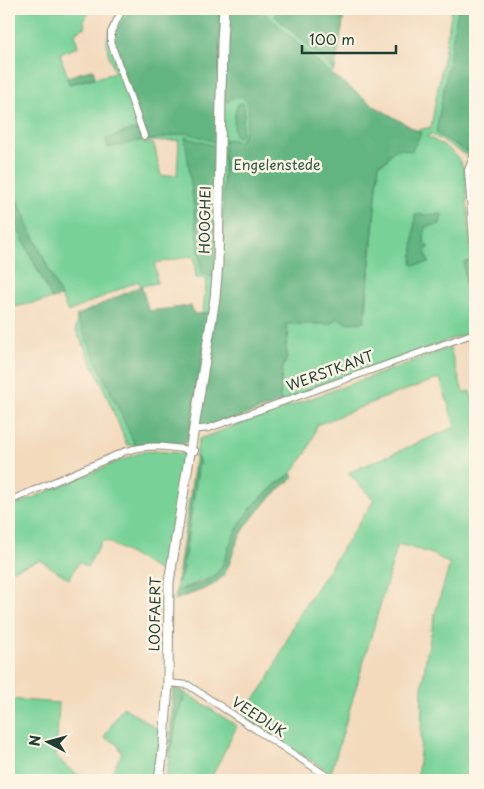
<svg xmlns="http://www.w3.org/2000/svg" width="484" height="789" viewBox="0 0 484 789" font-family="'Playpen Sans',sans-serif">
  <rect width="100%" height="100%" fill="#fcf5e5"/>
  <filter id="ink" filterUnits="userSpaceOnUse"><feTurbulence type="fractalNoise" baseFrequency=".02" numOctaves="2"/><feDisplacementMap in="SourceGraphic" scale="10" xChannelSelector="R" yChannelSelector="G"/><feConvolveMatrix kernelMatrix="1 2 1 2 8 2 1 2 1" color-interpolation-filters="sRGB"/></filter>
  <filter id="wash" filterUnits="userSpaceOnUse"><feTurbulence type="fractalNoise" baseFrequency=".0096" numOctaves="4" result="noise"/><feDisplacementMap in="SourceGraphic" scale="20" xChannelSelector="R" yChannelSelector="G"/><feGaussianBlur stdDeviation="1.12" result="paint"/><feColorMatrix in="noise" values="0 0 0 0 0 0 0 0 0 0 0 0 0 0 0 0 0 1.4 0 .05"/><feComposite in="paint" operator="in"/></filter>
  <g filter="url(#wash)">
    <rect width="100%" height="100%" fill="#f3dabd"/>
    <g fill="#78d298" stroke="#4c8866" fill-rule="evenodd">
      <path d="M9 9H88L89 14 84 19 85 27 77 31 75 34 78 47 60 54 70 84 115 73C103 40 104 41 120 11L213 14 216 9H246L255 18 266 13 268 9H344L333 72 322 77 410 132 431 127 452 9H475V152L470 157 431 134 427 136C445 147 460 152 465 174L472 261 464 262 468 333 281 402 280 392 282 370 287 357 286 344 289 334 286 329 277 403 191 433 137 446 127 445 102 384 76 330 77 317 141 311 183 309 192 316 202 317 207 279 196 278 194 256 155 263 157 283 141 286 138 281 68 312 9 182ZM179 140 177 175 161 176 154 144H145L144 142ZM376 154 383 163 379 164 366 311ZM415 215 440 224 425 227 424 244 429 248 424 251 425 255Z"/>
      <polygon points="9,211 52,299 9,308"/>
      <polygon points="450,348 463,392 470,391 475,408 475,780 417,780 421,743 422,688 426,658 436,610 450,564 433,554 398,544 331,773 241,716 261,690 270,676 297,618 374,500 348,473 455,427 440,378 381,399 317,425 313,438 306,453 292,473 276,484 249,510 233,538 222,567 213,577 176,591 177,584 182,573 199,462 196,455 199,439"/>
      <polygon points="156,451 186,454 167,575 107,541 102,541 87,567 79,562 69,579 40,560 9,571 9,508 124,459 143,452"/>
      <polygon points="186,693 237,726 210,780 165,780 177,719"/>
      <path d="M9 699 59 703 56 755C63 766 77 775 89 780H9Z"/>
      <polygon points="123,707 158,729 161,734 156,780 108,780 122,753 117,744 104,737"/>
    </g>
    <g fill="#62b480" stroke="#40785a">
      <polygon points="133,9 217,9 220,11 218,143 187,133 150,140 148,139 110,37"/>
      <path d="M227 9H260L331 74 376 107 421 133 412 151C396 149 395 146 386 161L379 164 364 322 346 323 342 320 337 318 330 324H286L288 340 286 344 287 357 282 370 280 392 281 402 205 430 200 427 201 415 220 286 223 236 224 139 240 141C246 135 251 109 247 101 247 101 241 96 241 96L232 98 229 101H225Z"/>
      <polygon points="277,9 345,9 335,70 275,16"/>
      <polygon points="458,9 475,9 475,151 469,153 436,133"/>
      <polygon points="93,69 95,77 69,84 67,77"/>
      <path d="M241 103 244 104 245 108 242 133 240 137 235 136C233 126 234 113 238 104Z"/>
      <polygon points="131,130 140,131 143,140 108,148 106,139"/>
      <polygon points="185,137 218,147 214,277 202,274"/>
      <polygon points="474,164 475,171 475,240 471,177"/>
      <polygon points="9,182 61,297 52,299 9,211"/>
      <polygon points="442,214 440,224 425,227 424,244 429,247 425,251 429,263 412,265 415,215"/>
      <polygon points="472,261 475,326 468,333 464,262"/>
      <polygon points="141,286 149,311 191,306 194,314 209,313 188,441 184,444 135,445 76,316"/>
      <polygon points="196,455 199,462 182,573 177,584"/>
      <path d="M292 473 294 477C273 494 254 512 240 536 232 550 231 570 218 581 207 590 189 594 175 600L176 591C188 587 206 584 215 575 226 564 227 550 233 537 245 510 268 489 292 473Z"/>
      <polygon points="173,684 186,693 177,719 169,759"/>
    </g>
  </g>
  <g filter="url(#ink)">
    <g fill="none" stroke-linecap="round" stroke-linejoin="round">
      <g stroke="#898c78" stroke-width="8">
        <g id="street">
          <polyline points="125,9 122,10 111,32 111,43 144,136"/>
          <polyline points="475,154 473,157 468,170 475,269"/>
          <polyline points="193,430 209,428 475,333"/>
          <path d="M9 501 126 451C152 443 169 447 195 451"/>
          <polyline points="168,683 188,685 333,780"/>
        </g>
      </g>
      <g stroke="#898c78" stroke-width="11">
        <polyline id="secondary" points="159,780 164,743 168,683 169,582 215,298 218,264 222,41 224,9"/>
      </g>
      <use href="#street" stroke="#fff" stroke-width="6"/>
      <use href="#secondary" stroke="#fff" stroke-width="9"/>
    </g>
  </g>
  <g text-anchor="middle" stroke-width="5" stroke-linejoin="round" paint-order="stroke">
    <g font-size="14" fill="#315b48" stroke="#fcf5e5">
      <text x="277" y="170">Engelenstede</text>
    </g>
    <g font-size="14" fill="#1f3d34" stroke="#fcf5e5">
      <text transform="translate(205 220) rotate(-89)" y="5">HOOGHEI</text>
      <text transform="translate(330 371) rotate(-20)" y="5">WERSTKANT</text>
      <text transform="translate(155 614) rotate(-89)" y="5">LOOFAERT</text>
      <text transform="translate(259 717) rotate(33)" y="5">VEEDIJK</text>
    </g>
  </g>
  <rect width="484" height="789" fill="none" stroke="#fcf5e5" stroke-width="30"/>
  <g transform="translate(48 742) rotate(276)" stroke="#fcf5e5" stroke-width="4" paint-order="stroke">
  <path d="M0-4L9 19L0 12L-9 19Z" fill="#1f3d34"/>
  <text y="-8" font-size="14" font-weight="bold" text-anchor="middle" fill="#1f3d34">N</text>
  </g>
  <path d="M302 45v8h94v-8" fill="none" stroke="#1f3d34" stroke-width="2.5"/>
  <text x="309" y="45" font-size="15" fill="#1f3d34" stroke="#fcf5e5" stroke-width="4" paint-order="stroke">100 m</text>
</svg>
